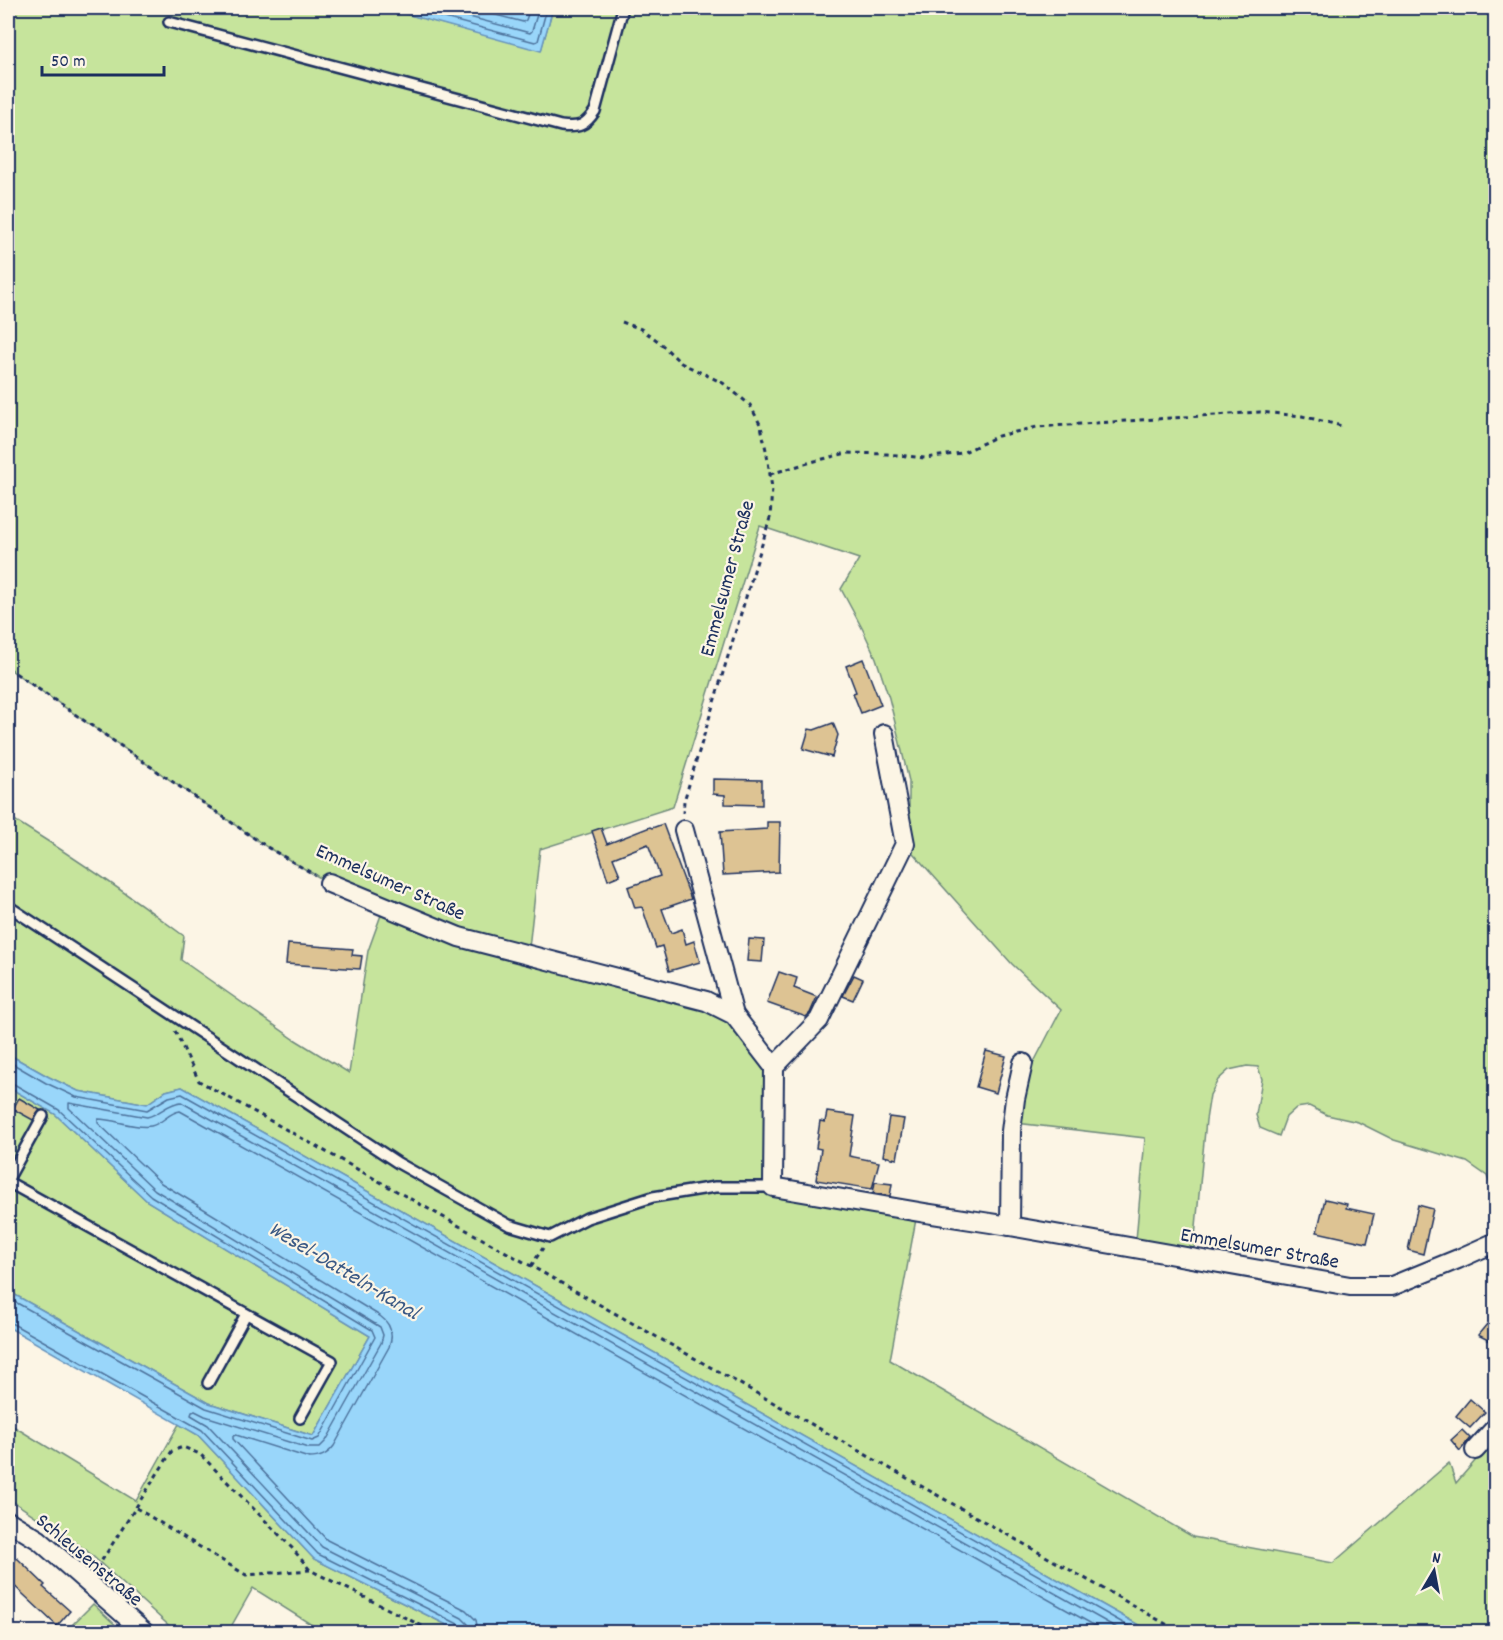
<svg xmlns="http://www.w3.org/2000/svg" width="1503" height="1640" viewBox="0 0 1503 1640" font-family="Dekko,sans-serif">
  <rect width="100%" height="100%" fill="#fcf5e5"/>
  <filter id="ink" filterUnits="userSpaceOnUse"><feTurbulence type="fractalNoise" baseFrequency=".0167" numOctaves="2"/><feDisplacementMap in="SourceGraphic" scale="12" xChannelSelector="R" yChannelSelector="G"/><feConvolveMatrix kernelMatrix="1 2 1 2 8 2 1 2 1" color-interpolation-filters="sRGB"/></filter>
  <g filter="url(#ink)">
    <g fill="#c6e49c" stroke="#708a7d" stroke-width="1.5">
      <polygon points="8,8 384,8 541,50 553,8 1495,8 1495,1220 1495,1197 1487,1176 1467,1162 1394,1140 1358,1122 1327,1115 1309,1106 1296,1108 1286,1117 1279,1136 1260,1128 1256,1115 1262,1079 1258,1067 1247,1066 1229,1070 1218,1080 1210,1095 1206,1120 1194,1248 1136,1240 1145,1138 1016,1123 1018,1101 1034,1062 1061,1010 1012,964 905,844 909,811 909,781 900,743 889,698 876,658 862,628 841,589 859,559 760,526 673,807 540,849 529,948 463,930 329,883 267,847 8,668"/>
      <path d="M8 816C68 853 127 893 184 936L181 960 294 1039 349 1073 368 951 381 915 447 938 699 1006 725 1018 742 1031 766 1072 771 1110 765 1192 916 1219 890 1360 1193 1537 1333 1563 1449 1463 1456 1483 1495 1438V1632H1151L182 1087 166 1091 147 1104 78 1091 49 1077 8 1054Z"/>
      <polygon points="8,1087 55,1114 147,1201 370,1336 313,1436 209,1403 8,1291"/>
      <polygon points="8,1423 136,1501 179,1424 198,1435 314,1559 461,1632 323,1632 253,1588 228,1632 176,1632 86,1550 8,1498"/>
      <polygon points="93,1604 123,1632 65,1632"/>
    </g>
    <g fill="#99d6fa" stroke="#6793bc" stroke-width="1.5">
      <polygon points="384,8 553,8 541,51"/>
      <polygon points="8,1054 49,1077 78,1091 147,1104 166,1091 182,1087 1151,1632 461,1632 314,1559 198,1435 8,1327 8,1291 209,1403 313,1436 370,1336 147,1201 55,1114 8,1087"/>
    </g>
    <g fill="none" stroke-linecap="round" stroke-linejoin="round">
      <g stroke="#4d729c" stroke-width="1.5">
        <polyline points="407,8 535,42 538,41 547,8"/>
        <polyline points="435,8 530,33 532,31 539,8"/>
        <polyline points="469,8 523,22 526,20 530,8"/>
        <polyline points="8,1061 46,1083 76,1097 147,1110 169,1097 182,1094 1139,1632"/>
        <polyline points="8,1082 12,1083 59,1110 151,1196 372,1330 375,1337 319,1438 312,1441 206,1408 8,1298"/>
        <polyline points="8,1323 13,1324 202,1430 318,1554 458,1624 461,1628 462,1632"/>
        <path d="M469 1632 468 1624 462 1618 322 1547 208 1425 191 1415 192 1412 195 1411 205 1416 308 1448H319L326 1441 381 1343 383 1335 380 1327 155 1190 69 1108V1103L147 1117C160 1114 168 1103 181 1102L1124 1632"/>
        <path d="M478 1632 476 1620 466 1610 327 1540 233 1439V1436L236 1435 309 1458C320 1458 327 1455 334 1446L389 1347C394 1334 391 1324 380 1316L161 1183 98 1123V1119C115 1119 134 1129 151 1126 162 1124 169 1112 180 1111L1106 1632"/>
      </g>
    </g>
    <g fill="#ddc393" stroke="#1b2f5e" stroke-width="1.5">
      <polygon points="863,659 881,705 861,713 853,693 856,692 846,666"/>
      <polygon points="833,723 838,735 832,757 803,749 809,729 814,730"/>
      <polygon points="713,779 762,780 762,805 725,804 725,795 713,794"/>
      <polygon points="767,822 780,822 779,872 723,875 720,832 767,829"/>
      <polygon points="663,824 691,899 662,909 671,933 682,929 686,944 694,941 700,962 669,971 662,946 656,948 642,907 635,908 628,887 660,876 648,844 613,858 620,875 608,880 592,831 601,828 607,844 650,827 652,828"/>
      <polygon points="749,939 764,940 762,962 747,961"/>
      <polygon points="288,944 353,949 352,955 362,956 360,969 286,964"/>
      <polygon points="779,972 797,978 794,988 817,997 810,1013 806,1017 767,1003"/>
      <polygon points="854,975 863,979 853,1000 843,996"/>
      <polygon points="986,1051 1006,1056 996,1093 976,1087"/>
      <polygon points="19,1098 40,1110 33,1120 13,1109"/>
      <polygon points="827,1112 855,1116 849,1156 879,1162 872,1189 816,1180 821,1149 816,1148 820,1121 825,1122"/>
      <polygon points="889,1117 904,1119 897,1159 883,1156"/>
      <polygon points="875,1182 892,1184 890,1196 873,1193"/>
      <polygon points="1325,1199 1347,1204 1346,1208 1374,1214 1367,1243 1317,1232"/>
      <polygon points="1418,1205 1433,1209 1423,1254 1408,1250"/>
      <polygon points="1487,1324 1496,1331 1496,1344 1478,1335"/>
      <polygon points="1470,1399 1485,1412 1470,1428 1456,1416"/>
      <polygon points="1462,1430 1470,1438 1460,1451 1451,1440"/>
      <polygon points="17,1558 45,1585 43,1587 70,1611 57,1626 8,1580 8,1568"/>
    </g>
    <g fill="none" stroke-linecap="round" stroke-linejoin="round">
      <g stroke="#1b2f5e" stroke-width="14">
        <g id="lane">
          <path d="M169 22 561 126C579 128 585 126 595 111L623 8"/>
          <polyline points="8,906 398,1163 509,1225 550,1237 587,1218 653,1197 715,1187 773,1187"/>
          <polyline points="8,1179 43,1116"/>
          <polyline points="8,1182 332,1361 300,1418"/>
          <polyline points="208,1383 246,1314"/>
        </g>
      </g>
      <g stroke="#1b2f5e" stroke-width="22">
        <g id="street">
          <polyline points="684,830 734,1015"/>
          <polyline points="329,883 459,937 706,1001 734,1015 774,1067 773,1187 925,1213 1010,1226 1350,1286 1392,1286 1458,1259 1496,1242"/>
          <polyline points="774,1067 819,1020 905,844 884,734"/>
          <polyline points="1010,1226 1011,1131 1015,1099 1023,1063"/>
          <polyline points="1475,1450 1496,1427"/>
          <polyline points="8,1521 39,1540 144,1632"/>
        </g>
      </g>
      <g stroke="#1b2f5e" stroke-width="3" stroke-dasharray="4.5 4.5" stroke-linecap="butt">
        <polyline points="622,322 641,329 658,341 681,363 723,383 750,405 761,426 767,455 772,488 770,518 684,801 683,813"/>
        <polyline points="770,474 815,461 847,453 887,454 925,458 962,453 998,436 1037,427 1260,412 1302,416 1342,426"/>
        <polyline points="8,668 267,847 315,875"/>
        <polyline points="175,1031 199,1081 531,1266 1180,1632"/>
        <polyline points="531,1266 543,1248"/>
        <polyline points="136,1508 246,1575 310,1570"/>
        <polyline points="79,1550 92,1562"/>
        <polyline points="97,1568 172,1451 183,1447 200,1454 292,1548 310,1570 434,1632"/>
        <polyline points="160,1626 168,1632"/>
      </g>
      <use href="#lane" stroke="#fcf5e5" stroke-width="9"/>
      <use href="#street" stroke="#fcf5e5" stroke-width="18"/>
    </g>
  </g>
  <g text-anchor="middle" stroke-width="4.5" stroke-linejoin="round" paint-order="stroke">
    <g font-size="21" fill="#1b2f5e" stroke="#fcf5e5">
      <text transform="translate(726 578) rotate(-75)" y="7">Emmelsumer Straße</text>
      <text transform="translate(391 881) rotate(24)" y="7">Emmelsumer Straße</text>
      <text transform="translate(1260 1247) rotate(10)" y="7">Emmelsumer Straße</text>
      <text transform="translate(90 1559) rotate(40)" y="7">Schleusenstraße</text>
    </g>
    <g font-size="22" font-style="italic" fill="#3a5985" stroke="#fcf5e5">
      <text transform="translate(345 1269) rotate(31)" y="8">Wesel-Datteln-Kanal</text>
    </g>
  </g>
  <rect width="1503" height="1640" fill="none" stroke="#fcf5e5" stroke-width="30"/>
  <rect x="15" y="15" width="1473" height="1610" fill="none" stroke="#1b2f5e" stroke-width="2" filter="url(#ink)"/>
  <g transform="translate(1434 1571) rotate(10)" stroke="#fcf5e5" stroke-width="4.5" paint-order="stroke">
  <path d="M0-4.5L10 22L0 15L-10 22Z" fill="#1b2f5e"/>
  <text y="-9" font-size="16" font-weight="bold" text-anchor="middle" fill="#1b2f5e">N</text>
  </g>
  <path d="M42 66v9h122v-9" fill="none" stroke="#1b2f5e" stroke-width="3"/>
  <text x="51" y="66" font-size="18" fill="#1b2f5e" stroke="#fcf5e5" stroke-width="4.5" paint-order="stroke">50 m</text>
</svg>
